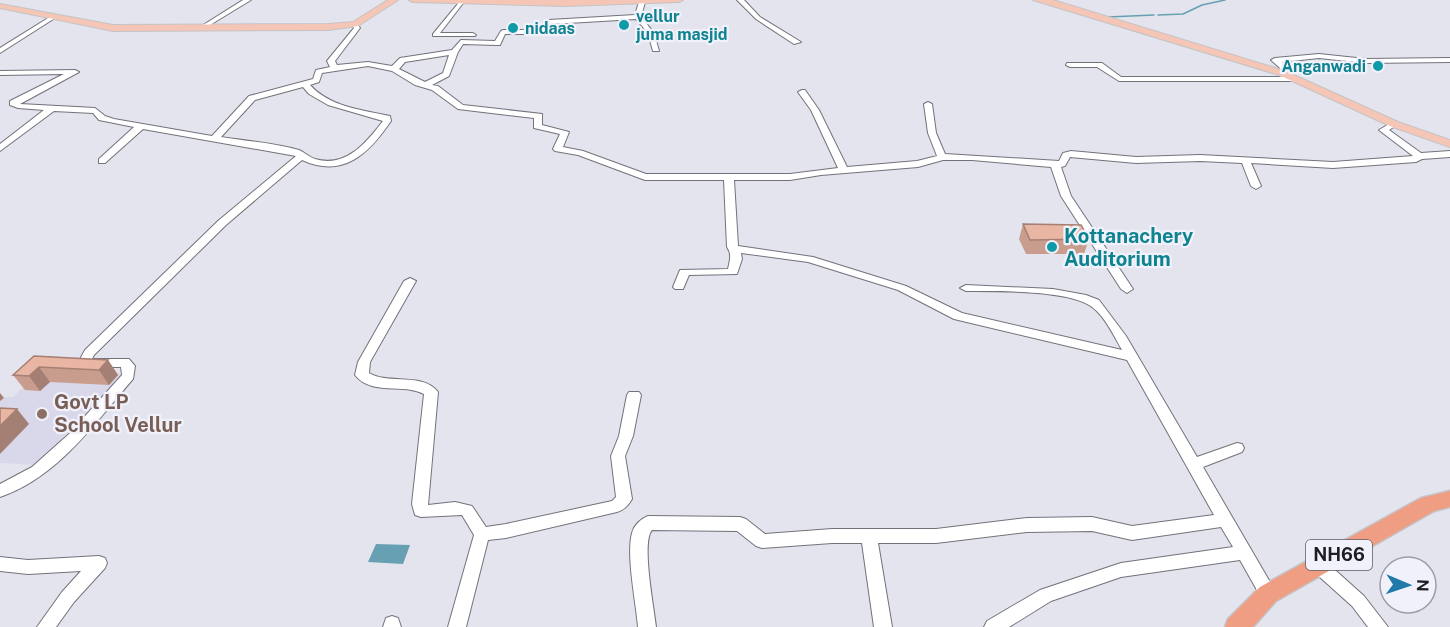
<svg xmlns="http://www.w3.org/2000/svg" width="1450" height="627" viewBox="0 0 1450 627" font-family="'Public Sans',sans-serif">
  <rect width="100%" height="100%" fill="#e4e4ee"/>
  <polygon fill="#d8d8ea" points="41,370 122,374 37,465 0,463 0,397 13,397"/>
  <polygon fill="#66a0b2" points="376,544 410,545 403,564 368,562"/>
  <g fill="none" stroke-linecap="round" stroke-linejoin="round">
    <g stroke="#66a0b2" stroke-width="1.5">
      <polyline points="1158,15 1183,14 1202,5 1225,0"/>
      <polyline points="1108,17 1154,15"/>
    </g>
    <g stroke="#72727b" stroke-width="2">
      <g id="minor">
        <polygon points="243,0 251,0 205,28 200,27"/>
        <polygon points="461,0 464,2 440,33 473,33 476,35 475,36 433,36 433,34"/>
        <path d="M642 0 645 2 641 17 654 33 659 51H653L648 33 636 19 551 24 542 34H505L500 45H497L463 44 458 52 449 76 432 85 438 86 463 105 542 114V125L569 132 563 147 583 151 646 174H790L838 168 811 110 798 92 802 90H805L819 110 847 167 917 161 937 156 928 133 924 104 928 102 932 104 936 133 945 154 1059 161 1063 153 1071 151 1136 157 1200 155 1333 162 1413 156 1379 130 1394 121 1398 124 1389 130 1421 153 1450 151V157L1422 159 1416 162 1333 168 1251 163 1261 186 1256 189 1251 186 1242 163 1200 161 1136 163 1070 157 1065 166 1061 167 1071 196 1133 289 1127 293 1121 289 1061 196 1051 167 972 160H943L918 167 821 175 790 180H734L738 246 813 257 906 286 962 313 1122 350C1114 336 1104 314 1089 305 1065 290 995 291 966 291L960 288 966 285 1053 289 1086 295 1099 300 1126 336 1197 457 1237 443 1242 444 1244 448 1242 452 1203 467 1274 589 1277 594 1274 599 1268 602 1262 599 1240 560 1121 577 1051 601 1009 627H984L987 621 1040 590 1121 563 1233 547 1221 527 1132 540 1092 531 1027 532 936 543H878L892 627H874L862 543H832L762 548 756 546 737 531 652 530C641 542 654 608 656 627H638C636 602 626 556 632 533 634 525 641 519 648 516L740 517 746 519 765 534 832 529H936L1027 518 1092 517 1132 526 1214 515 1127 360 954 319 898 290 808 262 741 253 742 259 737 274 689 275 683 289H675L673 287 680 270 728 269C730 260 732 254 727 247L724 180H645L578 155 555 151 553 149 560 134 534 128V118L458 109 432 90 415 85 392 71 368 66 322 73 319 82 310 85C330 107 362 110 390 116L391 121C369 153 344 179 302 160L226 225 94 355 92 359H129L135 366 133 379C95 423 57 478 0 497V484L32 467 69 434 122 375 121 367H84L79 361 85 350 218 221 296 156 143 129 105 163H99V159L134 127 99 120 93 113 54 111 0 151V144L44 110 18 108 10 105V101L64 74 0 75V71L75 70 79 72 20 104 95 108 105 116 114 119 212 136 249 96 313 79 316 70 330 67 327 61 354 28 353 23H357L360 28 335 61 337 65 368 62 392 66 400 58 452 50 461 40 495 41 501 31 503 30H540L549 20 635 15 639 2ZM449 55 443 73 425 82 399 69 405 62ZM303 87 309 94 328 105 383 121C366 143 346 168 315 159 309 157 304 152 299 150 274 143 246 141 221 137L255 100Z"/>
        <polygon points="737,0 744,0 760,17 801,42 794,44 756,19"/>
        <polygon points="53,15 56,17 55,18 0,53 0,48"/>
        <polygon points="1319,54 1366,59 1450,58 1450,62 1366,63 1319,58 1282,62 1288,67 1290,74 1286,76 1283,76 1280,68 1271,60 1275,58"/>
        <polygon points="1067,63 1102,63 1121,77 1296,77 1300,79 1296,81 1119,81 1097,67 1070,67 1066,65"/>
        <path d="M410 278 416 281 370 362 369 373C389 385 423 372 438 392L428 505 455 502 472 506 486 527 506 524 612 501 616 497 611 456 619 436 627 395 629 392H639L641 395 633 436 625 456 632 499C628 506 624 510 617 512L506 538 488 540 466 627H448L474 535 462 515 421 517 415 515 412 504 424 394C404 383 371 396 355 375L358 362 404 281Z"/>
        <polygon points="99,556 105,558 107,563 105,568 74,602 56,627 37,627 62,592 81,571 28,574 0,571 0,557 28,560"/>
        <polygon points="1319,559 1325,561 1364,596 1388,627 1368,627 1352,606 1313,571 1311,566 1313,561"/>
        <polygon points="392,616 398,618 401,627 383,627 386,618"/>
      </g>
    </g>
    <g stroke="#c4c4c6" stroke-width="2">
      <g id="major">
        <polygon points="388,0 398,0 358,26 328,30 113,31 0,8 0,4 113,25 328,24 353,22"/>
        <polygon points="409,0 683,0 679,2 565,6 413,2"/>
        <polygon points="1033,0 1053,0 1285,71 1398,122 1450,140 1450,147 1390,126 1279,75"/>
      </g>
    </g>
    <g stroke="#c4c4c6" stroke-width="3">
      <polygon id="highway" points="1450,491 1450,507 1434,511 1276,601 1253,627 1225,627 1228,619 1260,587 1421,498"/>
    </g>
    <use href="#minor" fill="#fff" fill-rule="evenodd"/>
    <use href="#major" fill="#f5c5b5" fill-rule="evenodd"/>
    <use href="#highway" fill="#ef9e83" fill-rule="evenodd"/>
  </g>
  <g fill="#c99d8d">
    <polygon points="1023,224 1089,239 1084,254 1026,254 1019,239"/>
    <polygon points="34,356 108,360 118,375 109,385 50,382 40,391 25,390 13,375"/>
  </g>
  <g fill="#a47f73">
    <polygon points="108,360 118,375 109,385 99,370"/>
    <polygon points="39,367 50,382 40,391 29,376"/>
    <polygon points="0,393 4,398 0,401"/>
    <polygon points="17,409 29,424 0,454 0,426"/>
  </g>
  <g fill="#eab6a4" stroke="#a47f73" stroke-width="1.5">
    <polygon points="1023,224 1081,225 1089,239 1030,240"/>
    <polygon points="34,356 108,360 99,370 39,367 29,376 13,375"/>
    <polygon points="0,408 17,409 0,426"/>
  </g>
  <g fill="#0f9aa8" stroke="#f1f1fc" stroke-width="2">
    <circle cx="624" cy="25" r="6"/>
    <circle cx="513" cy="28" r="6"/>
    <circle cx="1378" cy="66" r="6"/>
    <circle cx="1052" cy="247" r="6"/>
  </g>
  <circle fill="#8d6e63" stroke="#f1f1fc" stroke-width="2" cx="42" cy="414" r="6"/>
  <g text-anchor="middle" stroke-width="4.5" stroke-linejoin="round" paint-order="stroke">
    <g font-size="16" font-weight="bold" fill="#0d838f" stroke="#f1f1fc" text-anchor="start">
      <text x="636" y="22">vellur<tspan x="636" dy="18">juma masjid</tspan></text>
      <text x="525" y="34">nidaas</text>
      <text x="1366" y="72" text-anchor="end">Anganwadi</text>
    </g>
    <rect fill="#f1f1fc" stroke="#5d5d63" stroke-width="1.5" x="1306" y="540" width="66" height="30" rx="4.5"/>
    <g font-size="18" font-weight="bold" fill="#1e1e22">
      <text x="1339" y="561">NH66</text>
    </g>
    <g font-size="20" font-weight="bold" fill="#0d838f" stroke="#f1f1fc" text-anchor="start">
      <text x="1064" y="243">Kottanachery<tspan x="1064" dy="23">Auditorium</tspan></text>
    </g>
    <g font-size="20" font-weight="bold" fill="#785e54" stroke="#f1f1fc" text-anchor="start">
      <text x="54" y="409">Govt LP<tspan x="54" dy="23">School Vellur</tspan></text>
    </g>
  </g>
  <g transform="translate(1408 585) rotate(92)"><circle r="28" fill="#f1f1fc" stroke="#9d9da5" stroke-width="1.5"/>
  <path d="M0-4.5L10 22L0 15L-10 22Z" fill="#2079a8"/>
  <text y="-9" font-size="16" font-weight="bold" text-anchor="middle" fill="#1e1e22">N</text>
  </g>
</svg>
